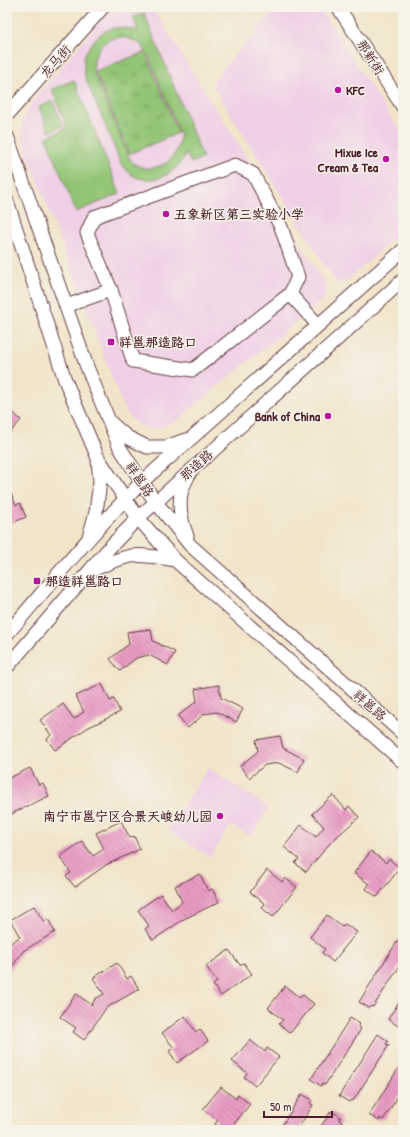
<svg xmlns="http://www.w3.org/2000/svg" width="410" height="1137" viewBox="0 0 410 1137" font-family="'Patrick Hand','LXGW WenKai TC',sans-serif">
  <defs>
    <pattern id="grass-tufts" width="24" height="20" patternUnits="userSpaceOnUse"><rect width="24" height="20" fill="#92c575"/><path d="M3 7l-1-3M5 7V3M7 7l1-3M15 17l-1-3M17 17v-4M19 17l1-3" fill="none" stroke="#799f60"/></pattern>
    <pattern id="building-back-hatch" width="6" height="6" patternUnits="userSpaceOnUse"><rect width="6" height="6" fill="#e99cc5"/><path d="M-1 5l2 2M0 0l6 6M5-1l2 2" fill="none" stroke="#bf7fa0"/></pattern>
  </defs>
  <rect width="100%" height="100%" fill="#f7f3e8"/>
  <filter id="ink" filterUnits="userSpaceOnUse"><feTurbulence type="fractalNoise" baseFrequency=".025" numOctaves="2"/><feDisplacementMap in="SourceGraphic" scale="8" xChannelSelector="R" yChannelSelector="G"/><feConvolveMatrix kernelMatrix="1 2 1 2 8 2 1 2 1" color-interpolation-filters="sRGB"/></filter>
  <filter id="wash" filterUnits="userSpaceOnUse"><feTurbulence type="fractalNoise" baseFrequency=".012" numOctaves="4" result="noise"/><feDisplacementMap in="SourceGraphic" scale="16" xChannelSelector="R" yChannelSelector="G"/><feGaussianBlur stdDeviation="0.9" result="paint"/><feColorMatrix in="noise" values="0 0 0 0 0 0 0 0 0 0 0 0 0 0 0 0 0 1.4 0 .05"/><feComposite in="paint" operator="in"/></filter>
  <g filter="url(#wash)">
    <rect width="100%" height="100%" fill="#f1e4c9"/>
    <g fill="#efd0e6">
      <polygon points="112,7 152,7 324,282 326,287 325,293 323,299 314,307 176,421 161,427 150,429 138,425 130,417 123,406 24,145 22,135 22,126 26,113 32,102"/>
      <polygon points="277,7 319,7 403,136 403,229 347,281 339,283 335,281 214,88 213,84 216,77"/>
      <polygon points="208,768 269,808 251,837 231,825 210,857 168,830"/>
    </g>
    <polygon fill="url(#grass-tufts)" stroke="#6e7250" points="145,52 178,133 129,154 95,71"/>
    <g fill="#92c575" stroke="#6e7250" fill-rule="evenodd">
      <path d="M144 13 203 158 191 163 186 153C179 171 158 184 138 178 131 175 126 170 121 164L85 77C84 71 83 65 84 58 85 52 89 47 93 42 105 26 120 25 138 31L133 17ZM121 37C137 40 141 42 149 57L180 134C179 153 170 165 152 168 146 169 138 167 133 163 131 161 129 157 128 155L94 73C92 59 98 44 111 39 114 38 118 37 121 37Z"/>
      <polygon points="74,80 120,194 76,212 46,137 67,128 52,89"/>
      <polygon points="53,101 63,126 49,132 39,107"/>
    </g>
    <g id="blocks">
      <g fill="url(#building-back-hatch)">
        <polygon points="7,407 21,420 7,436"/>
        <polygon points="7,484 16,505 20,503 26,517 12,523 10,517 7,519"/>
        <polygon points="151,629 153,641 175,652 168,665 149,655 136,658 120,671 110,659 129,644 127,632"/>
        <polygon points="102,684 110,701 114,699 120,712 87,728 55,750 47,739 51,735 40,720 63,704 74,719 84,712 76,696"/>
        <polygon points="219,685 221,698 243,709 236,722 217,712 204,714 188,728 178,716 197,701 195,689"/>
        <polygon points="280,736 283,748 304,759 298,772 279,763 265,765 249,778 240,766 258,751 256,740"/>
        <polygon points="30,768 39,785 43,783 49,796 15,812 7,818 7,779"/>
        <polygon points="333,795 346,810 349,806 359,817 331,842 306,872 295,863 299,859 284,847 301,825 316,837 324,827 312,814"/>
        <polygon points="121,821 130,838 134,836 140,849 106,865 75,887 66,876 71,873 60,857 82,841 93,856 104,849 96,833"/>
        <polygon points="371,851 386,863 389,859 400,868 377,897 366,889 369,884 354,873"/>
        <polygon points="267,870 282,882 285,878 297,887 273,917 262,908 265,904 250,892"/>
        <polygon points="200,874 208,891 212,889 219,902 184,919 153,940 145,929 149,926 138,910 161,894 172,910 182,902 175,886"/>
        <polygon points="34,906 44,922 48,919 55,932 23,951 7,974 7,949 12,942 20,937 10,920"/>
        <polygon points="327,915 342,927 345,924 357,932 333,962 322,953 325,949 310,937"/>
        <polygon points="398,940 403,943 403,961 373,1007 371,1006 369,1008 359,1002"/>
        <polygon points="229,950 240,965 244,963 252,974 221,996 213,985 217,982 206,966"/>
        <polygon points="117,963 127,979 131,976 139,989 106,1008 84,1040 73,1032 76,1028 60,1017 76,994 92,1005 95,999 104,994 93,978"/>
        <polygon points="285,986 300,998 303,995 314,1004 290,1033 279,1024 283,1020 268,1008"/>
        <polygon points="403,996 403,1025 400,1023 398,1026 388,1019"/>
        <polygon points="185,1016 196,1032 200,1029 208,1041 177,1063 169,1051 174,1048 162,1033"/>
        <polygon points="350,1018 360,1024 358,1027 361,1029 325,1085 322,1083 321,1086 311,1079"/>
        <polygon points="378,1034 388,1041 386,1044 389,1045 353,1101 351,1100 349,1102 339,1096"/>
        <polygon points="250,1040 265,1052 267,1048 279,1057 255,1086 244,1077 247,1073 232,1061"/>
        <polygon points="403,1061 403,1089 383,1120 380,1118 379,1121 369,1115"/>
        <polygon points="221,1087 236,1099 238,1095 250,1104 229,1130 222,1130 215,1124 218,1120 203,1109"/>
        <polygon points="302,1094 312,1100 310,1103 313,1105 297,1130 279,1130"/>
        <polygon points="331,1111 341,1117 339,1120 342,1122 337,1130 319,1130"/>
      </g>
    </g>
  </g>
  <g filter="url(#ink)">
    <use href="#blocks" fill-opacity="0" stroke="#633d43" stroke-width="1"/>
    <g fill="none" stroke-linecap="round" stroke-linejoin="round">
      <g stroke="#633d43" stroke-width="15">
        <g id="minor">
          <polyline points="338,7 403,107"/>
          <polyline points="7,115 103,7"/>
          <polyline points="7,136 87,367 120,448 142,482 155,501 190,545 403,734"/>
          <polyline points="7,201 65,380 98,458 138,518 175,560 403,762"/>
          <polyline points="111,290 87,233 94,217 235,165 253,174 281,227 298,277 290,294"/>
          <polyline points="66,306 111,290 133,361 193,370 290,294 318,325"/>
          <polyline points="110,422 127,437 147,447 166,447 185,440"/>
          <path d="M187 536C181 522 178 504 182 489 184 484 187 479 189 474"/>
          <polyline points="89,537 96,512 100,482 98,459"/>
          <path d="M93 570C105 564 117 559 131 556 145 554 161 558 175 560"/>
          <path d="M7 634C51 583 94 530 142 482L403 250"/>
          <polyline points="7,667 110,547 138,518 403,280"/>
        </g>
      </g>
      <use href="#minor" stroke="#fff" stroke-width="13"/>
    </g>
  </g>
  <g fill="#b5179e" stroke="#f7f3e8" stroke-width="1.5">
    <circle cx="338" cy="90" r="4"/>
    <circle cx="386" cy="159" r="4"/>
    <circle cx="166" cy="214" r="4"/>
    <rect x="107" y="338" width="8" height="8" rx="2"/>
    <circle cx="328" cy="416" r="4"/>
    <rect x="33" y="577" width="8" height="8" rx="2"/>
    <circle cx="220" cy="816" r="4"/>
  </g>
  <g text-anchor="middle" stroke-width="3" stroke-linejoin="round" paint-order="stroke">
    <g font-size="13" fill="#4a1f2b" stroke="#f7f3e8">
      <text transform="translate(371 57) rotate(57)" y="5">那新街</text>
      <text transform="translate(55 61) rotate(-48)" y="5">龙马街</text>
      <text transform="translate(196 465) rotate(-42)" y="5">那造路</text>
      <text transform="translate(140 479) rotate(56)" y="5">祥邕路</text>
      <text transform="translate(370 705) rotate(42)" y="5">祥邕路</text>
    </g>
    <g font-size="13" font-weight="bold" fill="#4a1f2b" stroke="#f7f3e8" text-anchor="start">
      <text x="346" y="95">KFC</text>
      <text x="378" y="157" text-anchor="end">Mixue Ice<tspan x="378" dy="15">Cream &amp; Tea</tspan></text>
      <text x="174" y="219">五象新区第三实验小学</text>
      <text x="119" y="347">祥邕那造路口</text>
      <text x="320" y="421" text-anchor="end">Bank of China</text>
      <text x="45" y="586">那造祥邕路口</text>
      <text x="212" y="821" text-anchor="end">南宁市邕宁区合景天峻幼儿园</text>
    </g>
  </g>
  <rect width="410" height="1137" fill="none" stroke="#f7f3e8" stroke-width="24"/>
  <path d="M264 1111v6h68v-6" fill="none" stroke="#4a1f2b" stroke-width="2"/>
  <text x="270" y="1111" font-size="12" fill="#4a1f2b" stroke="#f7f3e8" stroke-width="3" paint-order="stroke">50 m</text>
</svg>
